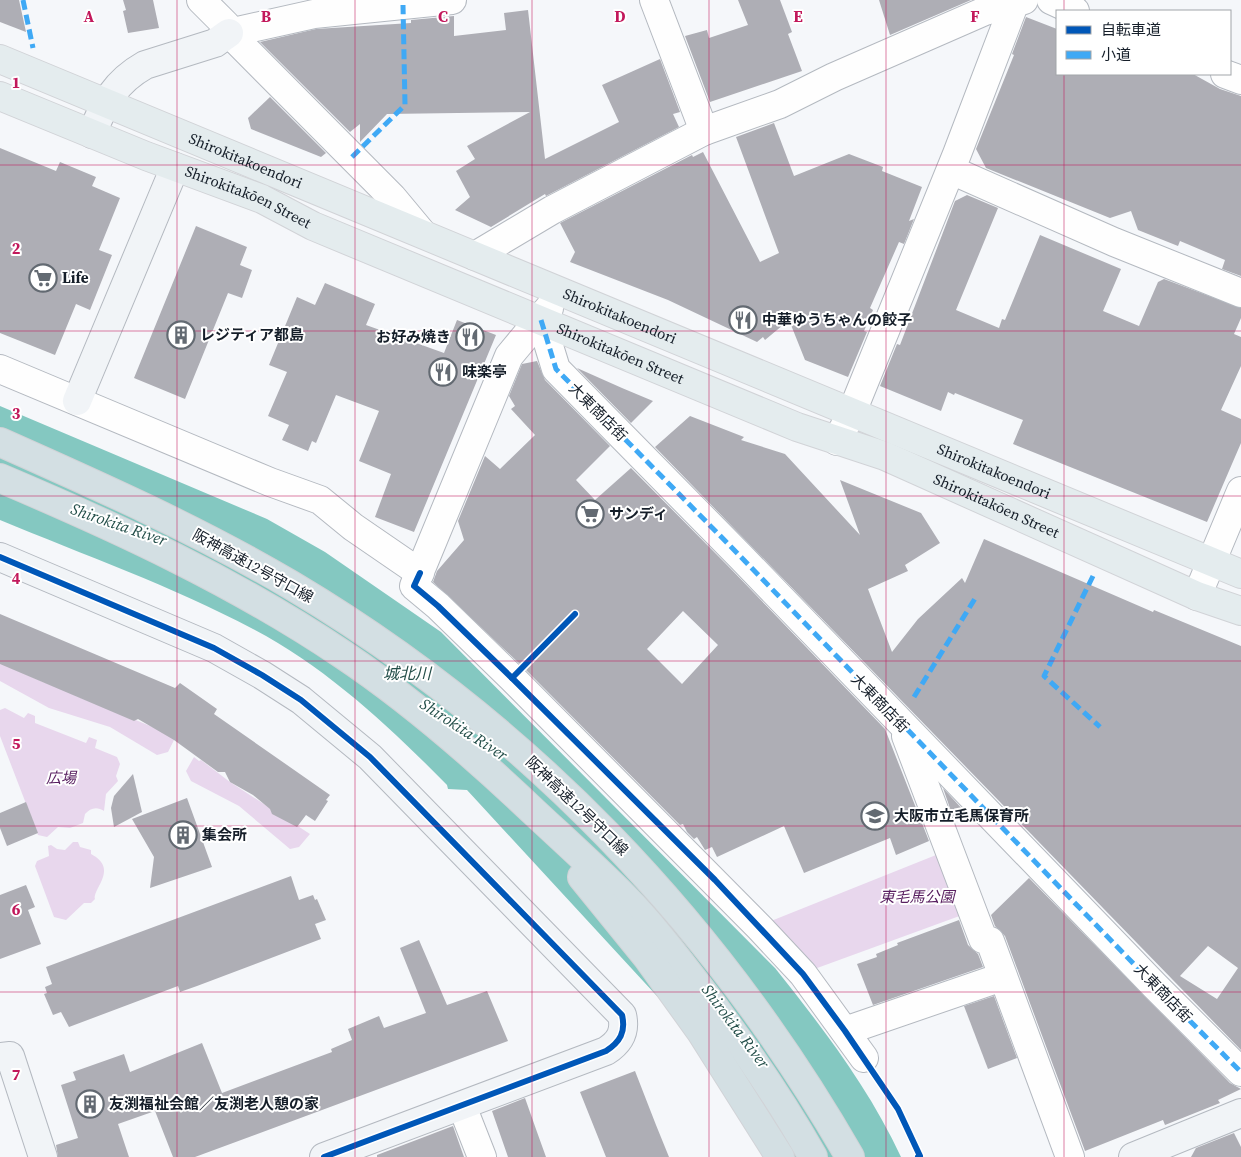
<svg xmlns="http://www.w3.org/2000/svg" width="1241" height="1157" viewBox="0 0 1241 1157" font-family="'Source Serif 4','Noto Sans JP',serif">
  <rect width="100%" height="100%" fill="#f5f7fa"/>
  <g fill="#e8d7ed">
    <path d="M0 663 43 682 75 694 76 696C109 710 141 721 173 736L174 740 168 752 157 755 110 727 49 708 0 681Z"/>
    <path d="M5 708 24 718 28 713 35 716V723L86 743 89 737 97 740 95 748 117 757 120 764 116 776 118 781 106 794 104 811C97 806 90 808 85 814L83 823 70 828 58 827 47 837 38 835 0 736V710Z"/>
    <polygon points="194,757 199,761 201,760 230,782 310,834 299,847 290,849 239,806 191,781 186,771"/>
    <path d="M73 842H78L80 847 91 850V854C119 869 93 888 95 899L91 903H84L66 920 54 917 35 866 37 861 49 856 48 846 51 845 57 849 65 850Z"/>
    <polygon points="941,853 965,914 809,971 766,923"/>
  </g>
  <path fill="#84c8c1" d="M0 406 267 519 325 552 441 632 775 968C822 1027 869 1088 901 1157H785L762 1110 467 790 448 789 447 785C389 726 327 668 253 629 172 586 84 555 0 520Z"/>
  <g fill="#aeaeb5" fill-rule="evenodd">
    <polygon points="0,0 19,0 26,32 0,22"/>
    <polygon points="123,0 153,0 159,28 128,33 123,11 126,10"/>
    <polygon points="738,0 780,0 792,32 788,34 802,71 710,102 685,36 707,30 709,38 748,25"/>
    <polygon points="879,0 971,0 890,35"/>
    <polygon points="528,10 545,159 619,122 602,85 660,59 680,112 673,114 679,127 546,196 545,194 491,227 455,210 470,197 456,171 475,159 467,146 530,112 387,114 360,142 360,124 350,132 260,42 316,29 411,23 411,20 454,16 454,36 506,30 504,13"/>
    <polygon points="1026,17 1057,29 1057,74 1193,74 1220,89 1241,96 1241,276 1222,269 1225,260 1180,241 1178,246 1138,230 1131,211 1110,218 986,168 976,149 1014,55 1012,54"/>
    <polygon points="270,97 326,153 321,157 251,129 248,118"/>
    <polygon points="774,123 794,176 849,154 883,167 882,171 922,187 909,221 914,219 904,244 899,242 870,308 873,310 864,331 867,332 848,377 805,360 789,320 765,340 763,337 757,342 668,300 570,262 575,252 560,223 692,155 693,157 703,152 760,262 779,253 736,137"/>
    <polygon points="0,148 56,171 60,162 96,177 92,186 120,198 99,250 112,255 90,310 76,304 55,355 0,333"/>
    <polygon points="967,195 998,208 956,310 999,328 1002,319 1005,320 1040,235 1121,269 1103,311 1139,326 1158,282 1164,279 1241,308 1241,318 1234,334 1241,337 1241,366 1221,410 1241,419 1241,443 1207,522 1013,444 1023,420 955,393 954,395 948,392 941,411 880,386 897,344 900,345 955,201"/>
    <polygon points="196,226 247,247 240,265 252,270 242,298 228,293 185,399 134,378"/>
    <polygon points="325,283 375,304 366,325 444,353 457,320 496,335 414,532 375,517 391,474 359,461 379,411 336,395 316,443 312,441 308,451 282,440 289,425 268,416 287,372 269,365 297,297 315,305"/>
    <path d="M537 361 545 380 610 446 576 480 595 500 631 468 730 568 885 729 929 841 896 855 890 838 804 873 784 826 717 857 712 847 705 850 697 837 694 839 687 832 683 824 680 825 523 667 433 582 437 571 464 540 458 521 485 456 500 469 535 435 511 409 515 406 509 396 522 364ZM683 611 718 645 682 684 647 649Z"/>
    <polygon points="577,368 622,388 653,401 631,423"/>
    <path d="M690 416 744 437 741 440 785 454 860 535 840 480 921 513 940 543 905 565 908 571 868 589 892 652 918 619 962 578 965 583 984 539 1153 612 1154 610 1241 646V1050L655 447ZM1208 946 1238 968 1217 999 1180 976Z"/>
    <polygon points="0,614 175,688 180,683 217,709 214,714 330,795 326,800 328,801 315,821 306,815 297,827 272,814 270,809 253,795 230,782 225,772 218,772 174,740 138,719 134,721 0,664"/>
    <polygon points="133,774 142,812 114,827 111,808 114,796"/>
    <polygon points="943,788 964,811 954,820"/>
    <polygon points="187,798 212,867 150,888 154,857 132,819"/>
    <polygon points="26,802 38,833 7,846 0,828 0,813"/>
    <polygon points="291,876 299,900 313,895 315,900 317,899 326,920 315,924 321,939 197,986 180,992 178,986 69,1027 61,1012 53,1015 44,994 47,993 45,987 52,984 46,967"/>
    <polygon points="1029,878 1230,1083 1241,1089 1218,1100 1220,1103 1165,1125 1163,1120 1085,1151 1005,936 995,926 991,915"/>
    <polygon points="26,885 35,907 28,910 41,944 0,959 0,895"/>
    <polygon points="959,920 968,945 978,954 983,967 873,1005 857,964 877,957 876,954 898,945 897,943"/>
    <polygon points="419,940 447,1005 487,991 508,1041 195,1157 173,1157 155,1111 118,1124 129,1157 58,1157 56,1145 78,1138 61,1085 76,1080 73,1072 124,1054 130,1072 202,1043 222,1093 332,1052 331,1049 352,1040 348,1029 379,1016 384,1028 426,1013 400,948"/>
    <polygon points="994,996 1017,1058 988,1069 964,1006"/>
    <polygon points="635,1071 656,1125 669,1157 606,1157 580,1092"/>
    <polygon points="525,1098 537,1132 546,1157 508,1157 492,1111"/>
    <polygon points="453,1126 464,1157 377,1157 377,1155"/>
    <polygon points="1234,1133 1241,1147 1241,1157 1191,1157 1196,1148"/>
  </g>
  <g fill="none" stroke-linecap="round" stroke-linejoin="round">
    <g stroke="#b4b9c0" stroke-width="30">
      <g id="street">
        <polyline points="201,0 226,25 229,33 392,197 422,233"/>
        <polyline points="654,0 704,131"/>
        <polyline points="1051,0 1075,11"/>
        <polyline points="229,33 314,14 452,0"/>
        <polyline points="1225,74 1241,80"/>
        <polyline points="951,170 1114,242 1241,293"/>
        <polyline points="475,256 552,210 704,131 780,104 834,77 985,11 1024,0"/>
        <polyline points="549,308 509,356 414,586 438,606 512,678 760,928 803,974 864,1058"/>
        <polyline points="541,320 556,369 741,557 1155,986 1241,1072"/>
        <polyline points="0,369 270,482 320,500 353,527 420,573"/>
        <polyline points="837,441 852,412 957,154 1015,2"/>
        <polyline points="1197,596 1241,491"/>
        <polyline points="906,736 983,939 990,941 1070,1157"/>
        <polyline points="845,1031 1002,977"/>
        <polyline points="462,1106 482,1157"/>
      </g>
    </g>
    <g stroke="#b4b9c0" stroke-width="30">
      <g id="secondary">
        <path d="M92 134C104 103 115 82 145 65L215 43 229 33"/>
        <polyline points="77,401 175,167"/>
        <path d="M0 557 214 648 262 675 301 700 370 757 622 1015C626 1032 620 1042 606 1051L324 1157"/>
        <polyline points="0,1057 10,1056 43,1157"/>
        <polyline points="1133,1157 1241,1113"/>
      </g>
    </g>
    <g stroke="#d1d3d7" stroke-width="30">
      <g id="primary">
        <path id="s1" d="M0 59 1241 574"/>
        <path id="s2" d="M0 96 146 156 262 199 313 226 797 427 885 456 1197 596 1241 611"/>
      </g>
    </g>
    <g stroke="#d1d3d7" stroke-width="30">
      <g id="highway">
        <path d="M0 442C99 486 198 530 291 585 525 724 715 922 850 1157"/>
        <path d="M0 478C118 528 235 582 342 654 411 700 474 755 535 813 565 841 596 869 625 898 652 925 675 956 698 986 740 1041 779 1097 813 1157"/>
        <polyline points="582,877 647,957 701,1032 780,1157"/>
      </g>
    </g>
    <use href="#street" stroke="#fefefe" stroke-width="28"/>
    <use href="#secondary" stroke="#f1f4f7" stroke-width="28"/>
    <use href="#primary" stroke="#e4ecee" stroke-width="28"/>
    <use href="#highway" stroke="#d3dfe3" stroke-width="28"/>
    <g stroke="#3fa9f5" stroke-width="5" stroke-dasharray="10 5" stroke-linecap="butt">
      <polyline points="23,0 33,48"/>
      <polyline points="352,157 405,105 403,5"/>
      <polyline points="541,320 556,369 741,557 1155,986 1241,1072"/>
      <polyline points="1093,576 1044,676 1100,727"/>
      <polyline points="914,697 976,597"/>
    </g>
    <g stroke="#fff" stroke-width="9">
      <g id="cycleway">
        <path d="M0 557 214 648 262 675 301 700 370 757 622 1015C626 1032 620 1042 606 1051L324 1157"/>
        <polyline points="420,573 414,586 438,606 512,678 715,880 803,974 845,1031 898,1109 920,1156 918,1157"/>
        <polyline points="512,678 575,614"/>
      </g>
    </g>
    <use href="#cycleway" stroke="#0057b8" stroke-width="6"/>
  </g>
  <path fill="none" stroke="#c2185b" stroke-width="1" stroke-opacity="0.55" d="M177 0V1157M355 0V1157M532 0V1157M709 0V1157M886 0V1157M1064 0V11M1064 74V1157M0 165H1241M0 331H1241M0 496H1241M0 661H1241M0 826H1241M0 992H1241"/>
  <defs>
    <g id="supermarket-ring" transform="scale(1.4375)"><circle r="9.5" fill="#fff" stroke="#636a72" stroke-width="1.5"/><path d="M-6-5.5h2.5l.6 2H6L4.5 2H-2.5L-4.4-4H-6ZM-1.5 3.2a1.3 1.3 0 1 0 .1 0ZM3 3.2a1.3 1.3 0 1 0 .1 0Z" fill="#636a72"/></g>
    <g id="restaurant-ring" transform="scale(1.4375)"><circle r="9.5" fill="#fff" stroke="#636a72" stroke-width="1.5"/><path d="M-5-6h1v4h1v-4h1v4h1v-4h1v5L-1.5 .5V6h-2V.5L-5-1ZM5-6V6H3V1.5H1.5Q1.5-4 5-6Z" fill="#636a72"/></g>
    <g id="building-ring" transform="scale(1.4375)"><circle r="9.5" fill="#fff" stroke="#636a72" stroke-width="1.5"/><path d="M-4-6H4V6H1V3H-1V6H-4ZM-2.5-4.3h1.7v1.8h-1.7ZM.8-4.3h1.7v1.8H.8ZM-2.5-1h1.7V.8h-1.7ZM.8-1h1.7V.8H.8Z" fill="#636a72"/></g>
    <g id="school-ring" transform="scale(1.4375)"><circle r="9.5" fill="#fff" stroke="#636a72" stroke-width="1.5"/><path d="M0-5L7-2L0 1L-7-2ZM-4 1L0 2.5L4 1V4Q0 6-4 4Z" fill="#636a72"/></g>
  </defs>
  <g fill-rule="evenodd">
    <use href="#supermarket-ring" x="43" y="278"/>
    <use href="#restaurant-ring" x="743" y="320"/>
    <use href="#building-ring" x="181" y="335"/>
    <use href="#restaurant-ring" x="470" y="337"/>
    <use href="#restaurant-ring" x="443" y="372"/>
    <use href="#supermarket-ring" x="590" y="514"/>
    <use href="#school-ring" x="875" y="816"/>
    <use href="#building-ring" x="183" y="835"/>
    <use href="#building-ring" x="90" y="1104"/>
  </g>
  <g text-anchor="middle" stroke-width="4" stroke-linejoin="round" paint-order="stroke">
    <g font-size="15" fill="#151e29" stroke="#fff">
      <text dy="5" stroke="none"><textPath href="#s1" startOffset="266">Shirokitakoendori</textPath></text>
      <text dy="5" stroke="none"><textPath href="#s2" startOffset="268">Shirokitakōen Street</textPath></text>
      <text dy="5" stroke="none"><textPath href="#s1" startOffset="671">Shirokitakoendori</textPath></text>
      <text dy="5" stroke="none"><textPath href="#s2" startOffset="672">Shirokitakōen Street</textPath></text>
      <text transform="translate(598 412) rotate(45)" y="5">大東商店街</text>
      <text dy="5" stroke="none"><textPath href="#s1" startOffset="1076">Shirokitakoendori</textPath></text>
      <text dy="5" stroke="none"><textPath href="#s2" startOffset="1078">Shirokitakōen Street</textPath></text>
      <text transform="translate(253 566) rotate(29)" y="5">阪神高速12号守口線</text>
      <text transform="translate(880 703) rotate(46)" y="5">大東商店街</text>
      <text transform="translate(577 806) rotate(44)" y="5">阪神高速12号守口線</text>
      <text transform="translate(1163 993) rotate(46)" y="5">大東商店街</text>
    </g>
    <g font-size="15" font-weight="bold" fill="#151e29" stroke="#fff" text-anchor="start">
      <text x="62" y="283">Life</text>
      <text x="762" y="325">中華ゆうちゃんの餃子</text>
      <text x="200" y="340">レジティア都島</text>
      <text x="451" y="342" text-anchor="end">お好み焼き</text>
      <text x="462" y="377">味楽亭</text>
      <text x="609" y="519">サンディ</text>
      <text x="894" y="821">大阪市立毛馬保育所</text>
      <text x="202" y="840">集会所</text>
      <text x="109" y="1109">友渕福祉会館／友渕老人憩の家</text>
    </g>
    <g font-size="15" font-style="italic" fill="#592061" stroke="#fff">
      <text x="61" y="783">広場</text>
      <text x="917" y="902">東毛馬公園</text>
    </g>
    <g font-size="16" font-style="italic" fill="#234e49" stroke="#fff">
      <text transform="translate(119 524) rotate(19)" y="6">Shirokita River</text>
      <text x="407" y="679">城北川</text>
      <text transform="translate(464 729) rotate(33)" y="6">Shirokita River</text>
      <text transform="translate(736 1026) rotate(53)" y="6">Shirokita River</text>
    </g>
  </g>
  <g font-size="16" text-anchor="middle" font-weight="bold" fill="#c2185b" stroke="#fff" stroke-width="4" stroke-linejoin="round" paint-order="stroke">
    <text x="89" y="22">A</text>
    <text x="266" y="22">B</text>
    <text x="443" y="22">C</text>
    <text x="620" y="22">D</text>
    <text x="798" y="22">E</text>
    <text x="975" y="22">F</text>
    <text x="16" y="88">1</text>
    <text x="16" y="254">2</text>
    <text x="16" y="419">3</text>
    <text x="16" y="584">4</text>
    <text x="16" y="749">5</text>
    <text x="16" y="915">6</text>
    <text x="16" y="1080">7</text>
  </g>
  <rect x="1056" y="10" width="175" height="65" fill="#ffffff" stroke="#a1a5a9"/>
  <rect x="1066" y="26" width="25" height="8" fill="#0057b8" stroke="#a1a5a9"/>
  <text x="1101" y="35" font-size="15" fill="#151e29">自転車道</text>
  <rect x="1066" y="51" width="25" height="8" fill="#3fa9f5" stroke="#a1a5a9"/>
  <text x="1101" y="60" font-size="15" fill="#151e29">小道</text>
</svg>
